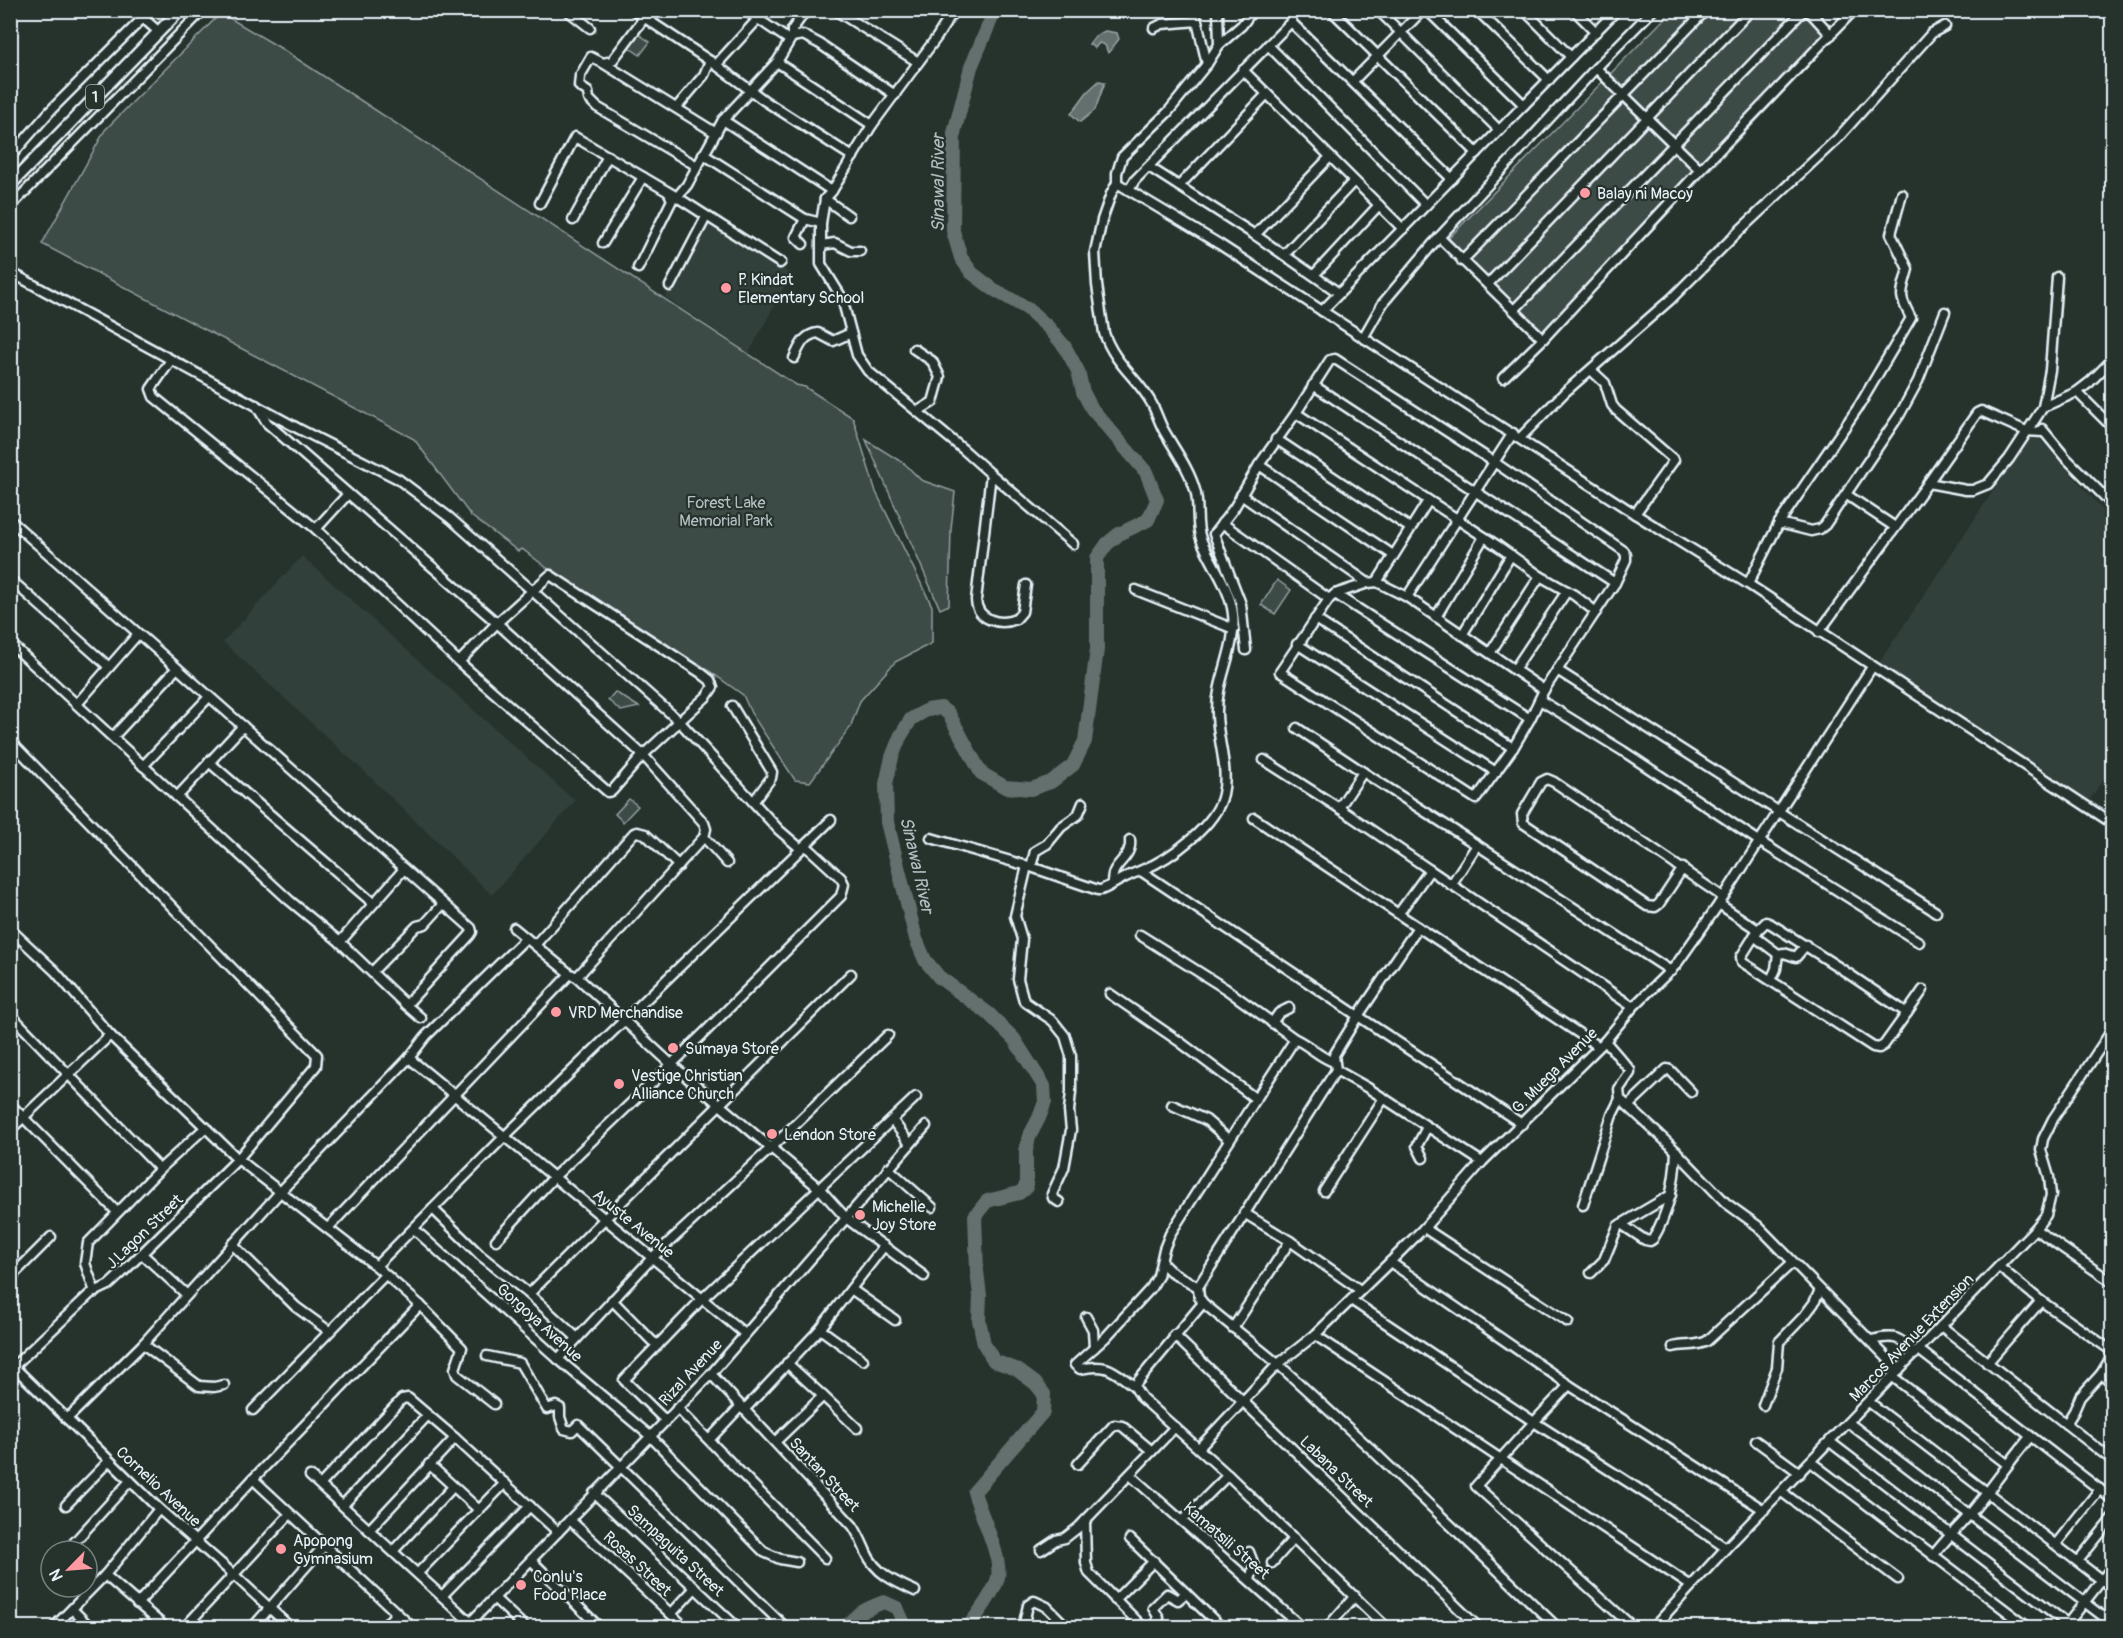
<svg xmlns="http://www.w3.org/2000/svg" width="2123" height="1638" viewBox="0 0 2123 1638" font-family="Pangolin,sans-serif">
  <rect width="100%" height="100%" fill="#26332d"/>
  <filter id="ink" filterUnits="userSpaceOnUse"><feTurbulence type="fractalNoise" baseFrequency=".0167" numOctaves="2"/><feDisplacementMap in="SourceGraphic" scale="12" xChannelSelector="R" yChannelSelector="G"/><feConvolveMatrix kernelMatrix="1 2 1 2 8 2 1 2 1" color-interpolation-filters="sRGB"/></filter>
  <g filter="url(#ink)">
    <g fill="#333f3a">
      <polygon points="703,222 791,274 749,353 665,297"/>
      <polygon points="2039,438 2112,520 2112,765 2089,801 1879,663 2027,440"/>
      <polygon points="302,556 575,801 492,895 367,774 223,642"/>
    </g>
    <g fill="#3e4b47" stroke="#939ea0" stroke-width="1.5">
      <polygon points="1672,11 1800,11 1832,41 1543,345 1442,245"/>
      <polygon points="221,13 282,49 796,385 805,387 853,418 876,492 932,606 932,643 895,662 860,701 850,728 810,782 795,780 751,713 743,695 698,663 696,665 551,571 522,549 518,551 471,516 414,439 42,244 105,130"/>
      <polygon points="637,33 650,42 640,55 627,46"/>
      <polygon points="866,440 905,464 921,480 955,492 951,529 949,605 940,609"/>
      <polygon points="1277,580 1291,590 1275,614 1261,605"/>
      <polygon points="615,692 639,707 621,711 608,700"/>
      <polygon points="629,799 638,806 623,822 615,814"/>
    </g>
    <g fill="#636f6d" stroke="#98a3a5" stroke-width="1.5">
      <polygon points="1105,31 1117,33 1119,39 1108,53 1105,45 1099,43 1095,48 1089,44 1095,36"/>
      <polygon points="1099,81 1105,82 1095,110 1080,122 1071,114 1087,92"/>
    </g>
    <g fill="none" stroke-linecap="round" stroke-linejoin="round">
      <g stroke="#636f6d" stroke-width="14">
        <path d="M846 1628C855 1613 869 1608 884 1602L897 1608 906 1628"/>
        <path d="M967 1628C976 1617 996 1590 998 1577 1002 1556 980 1514 974 1492L1043 1412 1044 1394 1035 1383 1016 1369 994 1361 984 1344 979 1320 980 1296 977 1271 975 1216 987 1201 1019 1193 1026 1188V1150L1029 1137 1039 1118 1045 1102 1044 1086 1014 1039 989 1014 939 977 925 960 916 939 887 822 886 784 892 757 900 737 911 719 927 710 941 708 949 714 981 773 1005 787 1031 789 1051 782 1073 765 1085 741 1097 649V558L1107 544 1119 534 1148 520 1157 500 1146 472 1092 409 1083 392 1078 371 1065 347 1049 328 1028 309 993 289 972 273 961 258 953 231 954 133 971 67 995 10"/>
      </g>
      <g stroke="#e8f1f8" stroke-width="13">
        <g id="minor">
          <polyline points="134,10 159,32"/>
          <polyline points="567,10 590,28"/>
          <polyline points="633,10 716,65 765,101 853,157"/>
          <polyline points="650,10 612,61 603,63 591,57 580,76 579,86 588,92 589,99 597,107 697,166"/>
          <polyline points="745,10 789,40"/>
          <polyline points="835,10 918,62"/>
          <polyline points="1194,10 1197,21"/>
          <polyline points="1331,10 1477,153"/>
          <polyline points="1378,10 1499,130"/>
          <polyline points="1427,10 1524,105"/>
          <polyline points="1477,10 1549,80"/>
          <polyline points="1524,10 1571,57"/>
          <polyline points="1574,10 1596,32"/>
          <polyline points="1808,10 1831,35"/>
          <polyline points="708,11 708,10"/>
          <polyline points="1291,22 1452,179"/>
          <polyline points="1154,28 1162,24 1197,21 1207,64"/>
          <polyline points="792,37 792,30 806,10"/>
          <polyline points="1219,45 1242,25 1253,10"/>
          <polyline points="1268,45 1426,205 1322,311"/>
          <polyline points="777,62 872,125"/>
          <polyline points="603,63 716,133"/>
          <polyline points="716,65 757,20"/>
          <polyline points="1596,68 1700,170"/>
          <polyline points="1243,70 1403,229"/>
          <polyline points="1353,81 1423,10"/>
          <polyline points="677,107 704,75 710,61"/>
          <polyline points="723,120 832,191 825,199 821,223 821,264 842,298 857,355 868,371 964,450 991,474"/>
          <polyline points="703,154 805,219 821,223"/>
          <polyline points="10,157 51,110 151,10"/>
          <polyline points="1149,167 1255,235 1339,293"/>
          <polyline points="1117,183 1219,244 1635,514 1748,584 2112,823"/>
          <polyline points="1179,186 1267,94"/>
          <polyline points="1129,190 1135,180 1291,22 1291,10"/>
          <polyline points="832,191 872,125 937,37 954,10"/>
          <polyline points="677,197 687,185 723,120 777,62 792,37 803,35 820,44 895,95"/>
          <polyline points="825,199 849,216"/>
          <polyline points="540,203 575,137 677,197 780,263 781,262"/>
          <polyline points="1426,205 1617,10"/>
          <polyline points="10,207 203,10"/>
          <polyline points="573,220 608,156"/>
          <polyline points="1255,235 1330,157"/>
          <polyline points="1439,237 1543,339"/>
          <polyline points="603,243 643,177"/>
          <polyline points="803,244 796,237 805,219"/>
          <polyline points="821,245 835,243 851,251 860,251"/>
          <polyline points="1284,255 1354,181"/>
          <polyline points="1462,261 1706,10"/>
          <polyline points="638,268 672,200 669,193"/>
          <polyline points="10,272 299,429 398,479 450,518 679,721 779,830 801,849"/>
          <polyline points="1314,275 1379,205"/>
          <polyline points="1488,284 1751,10"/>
          <polyline points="670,286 706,217"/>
          <polyline points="1514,310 1804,10"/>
          <polyline points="1363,338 1383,303 1432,245 1596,68 1653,10"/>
          <polyline points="914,349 932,361 940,377 933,402 918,411"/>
          <path d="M794 358C800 346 803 335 818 333L833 341 851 333"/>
          <polyline points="171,360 151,389 154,397 316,529 459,662 608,792 612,791 643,755 707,696 713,687 710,680 701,673 550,575 497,623 459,662"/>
          <polyline points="1591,370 1605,383 1612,405 1616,410 1674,460 1635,514"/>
          <polyline points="1503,378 1543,339 1700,170 1854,10"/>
          <polyline points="1313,385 1615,583"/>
          <polyline points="2077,392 2112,427"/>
          <polyline points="256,405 267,423 497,623 643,755 704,823 706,829 704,837 577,977"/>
          <polyline points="2043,407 2077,392 2090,382 2112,360"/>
          <polyline points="1296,413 1498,546 1540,576 1574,595 1596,612"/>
          <polyline points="2042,429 2065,457 2112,504"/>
          <polyline points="1520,438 1565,392 1671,299 1740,230 1837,139 1932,33 1945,26"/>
          <polyline points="1276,439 1410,528"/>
          <polyline points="1259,465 1393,555"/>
          <polyline points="1928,483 1977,413 1981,411 2026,431 2043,432"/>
          <polyline points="1241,495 1368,583 1335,594"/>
          <polyline points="1847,495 1895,527"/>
          <polyline points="10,520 471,928 472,932 470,935 406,1005 340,942 289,900 10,643"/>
          <polyline points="1222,523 1329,599"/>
          <path d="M1779 523 1859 406 1911 318C1898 294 1901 295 1908 269L1891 234 1902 194"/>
          <polyline points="316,529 348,494"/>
          <polyline points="10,579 109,667"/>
          <polyline points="1377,582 1428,501"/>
          <polyline points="1368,583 1377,582 1407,597 1544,690"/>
          <polyline points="1748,584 1779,523 1811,531 1820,529 1825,525 1900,414 1918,381 1945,312"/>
          <path d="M1026 585 1022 612 1016 619C1000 626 977 620 976 600L991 474 1073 544"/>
          <polyline points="1136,590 1234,629"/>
          <polyline points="1407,597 1513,433"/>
          <polyline points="1436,617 1484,537"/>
          <polyline points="1315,619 1513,748"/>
          <polyline points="1819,632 1928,483 1966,490 1973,490 1988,484 2009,459 2036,418 2043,407 2050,370 2057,277"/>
          <polyline points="1462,635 1511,555"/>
          <polyline points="1297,644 1496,772"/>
          <polyline points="1246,650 1241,604 1214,534 1234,508 1259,465 1296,413 1330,360 1335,359 1494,462 1624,551 1626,555 1626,560 1615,583 1544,690 1530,719 1513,748 1476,799 1280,672 1329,599 1335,594 1530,719"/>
          <polyline points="1490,653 1540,576"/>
          <polyline points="1514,670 1567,591"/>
          <polyline points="1557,670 1936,912"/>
          <polyline points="1540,700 1623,751 1759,841 1919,942"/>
          <polyline points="77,704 138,634"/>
          <polyline points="732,706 772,772 771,778 754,801"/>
          <polyline points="1297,728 1363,772"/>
          <polyline points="113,737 177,668"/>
          <polyline points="10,741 317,1055 316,1066 238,1159 122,1273 109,1285 90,1294 14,1366"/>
          <polyline points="1264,760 1339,808 1430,870 1399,913"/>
          <polyline points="209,762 373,903"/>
          <polyline points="143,766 209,697"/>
          <polyline points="177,797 243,726"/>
          <polyline points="1339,808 1363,772 1477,845"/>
          <polyline points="1254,818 1418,927"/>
          <polyline points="704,837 727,863"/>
          <path d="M931 838 1031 867 1098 890H1101C1111 886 1120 879 1130 875 1134 873 1138 872 1142 870 1170 859 1217 825 1223 794 1229 768 1217 739 1217 713 1216 679 1237 648 1233 614 1230 587 1211 564 1201 539 1195 523 1200 506 1195 490 1189 468 1174 449 1163 429 1159 421 1156 412 1152 404 1138 378 1115 365 1104 333L1097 285 1095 252 1102 220 1111 194 1117 183V173L1122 157 1168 112 1207 64 1219 45 1218 10"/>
          <polyline points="1027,866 1015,916 1022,939 1018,979 1024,1001 1053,1021 1065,1036 1071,1056 1071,1092 1069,1111 1071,1130 1064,1168 1052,1194 1053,1198 1059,1202"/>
          <polyline points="1031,867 1035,851 1047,844 1061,827 1078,815 1083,803"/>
          <polyline points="1683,868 1659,904 1655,907 1647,906 1523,823 1522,814 1541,782 1547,779 1554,782 1723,897"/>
          <polyline points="1430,870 1633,1007"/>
          <polyline points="1141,871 1358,1016 1418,927 1598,1046"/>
          <path d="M1113 883C1108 865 1133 859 1130 840"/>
          <polyline points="1451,885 1477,845 1671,971"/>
          <polyline points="1719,904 1758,930 1766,922 1771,924 1837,966 1907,1013 1884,1045 1879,1048 1873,1047 1742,962 1741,957 1758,930"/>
          <polyline points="514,928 570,974 577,977 671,1064 820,1189 846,1218 924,1276"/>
          <polyline points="10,929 55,971 110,1035 238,1159 376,1266 420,1305 462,1348 455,1369 457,1375 494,1404"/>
          <polyline points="1140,935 1226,989 1295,1039"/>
          <polyline points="1754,936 1778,954"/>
          <polyline points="340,942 404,869"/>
          <polyline points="535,945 634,833 637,832 645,834 679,866"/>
          <polyline points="372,972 417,926 425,924 443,904"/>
          <polyline points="1771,980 1776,969 1778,954 1784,953 1796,957 1806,945"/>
          <path d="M1110 994 1180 1042 1256 1099 1170 1234 1164 1249 1158 1276 1151 1288 1105 1338 1075 1365 1080 1369C1108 1363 1112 1370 1134 1386"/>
          <polyline points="406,1005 421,1018"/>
          <polyline points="1907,1013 1923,990"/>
          <polyline points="10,1014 160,1169"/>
          <polyline points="1272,1023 1279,1013 1289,1008"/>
          <polyline points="1605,1041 1630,1070 1630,1073 1619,1089 1620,1099 1628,1106 1667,1069 1670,1070 1691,1092"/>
          <polyline points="409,1058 745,1334"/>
          <polyline points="1336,1070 1198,1287 1199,1297 1203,1303 1134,1386 1142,1398 1228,1475 1387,1628"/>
          <path d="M1256 1099 1295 1039C1309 1045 1319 1057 1334 1062"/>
          <polyline points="10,1104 117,1212"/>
          <polyline points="1172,1105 1206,1120 1229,1140"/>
          <polyline points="1628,1106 1670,1145 1726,1203 1758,1226 1899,1370"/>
          <polyline points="893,1121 910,1144"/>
          <polyline points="10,1130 110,1035"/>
          <polyline points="1423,1158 1417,1146 1427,1127"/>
          <polyline points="1482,1162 1368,1088 1336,1070 1334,1055 1358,1016 1522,1124"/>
          <polyline points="888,1168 932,1207"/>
          <polyline points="1324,1191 1384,1098"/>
          <polyline points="1583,1205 1612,1115 1620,1099"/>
          <polyline points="433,1209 480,1255 529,1294 576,1337"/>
          <polyline points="1244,1213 1290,1241 1360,1290"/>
          <path d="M1621 1224 1645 1240 1650 1241 1653 1239C1669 1212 1675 1182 1676 1151"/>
          <polyline points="328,1228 570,974"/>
          <polyline points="1424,1228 1568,1322"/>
          <polyline points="414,1229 558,1359 649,1435 764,1552 780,1559 797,1562"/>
          <polyline points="2035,1229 2112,1282"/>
          <polyline points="496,1240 554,1177 703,1034 841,896 844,884 841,878 805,845"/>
          <polyline points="232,1244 296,1307 329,1331"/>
          <polyline points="142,1254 187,1295"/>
          <polyline points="1390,1262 1569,1385 1764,1510"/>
          <polyline points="1162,1263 1170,1271 1198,1287"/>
          <polyline points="376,1266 504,1137 831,820"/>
          <polyline points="1999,1267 2041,1301 2112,1351"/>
          <polyline points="1591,1273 1604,1260 1618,1226 1671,1195"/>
          <polyline points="10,1278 51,1237"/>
          <polyline points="851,1289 895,1320"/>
          <polyline points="95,1292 85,1263 88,1243 160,1169 206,1127"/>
          <polyline points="529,1294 851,974"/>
          <polyline points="612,1300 652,1341 658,1345"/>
          <polyline points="1351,1300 1534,1422 1656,1500 1726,1548"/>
          <polyline points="1203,1303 1278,1364 1371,1449 1558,1628"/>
          <polyline points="1086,1317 1093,1330 1094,1348"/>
          <polyline points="1941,1326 2112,1460"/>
          <polyline points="1233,1328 1290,1241"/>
          <polyline points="820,1329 863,1360"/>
          <polyline points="1174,1335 1479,1628"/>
          <polyline points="1315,1335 1691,1586"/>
          <path d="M1872 1340C1895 1335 1899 1336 1915 1354"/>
          <polyline points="143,1344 199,1386 214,1387 224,1385"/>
          <path d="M1673 1347C1685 1344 1696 1347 1707 1341L1792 1263"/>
          <polyline points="1919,1350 2112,1499"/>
          <polyline points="487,1356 520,1363 547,1409 556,1406 560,1408 560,1417 564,1429 572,1431 578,1425 786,1628"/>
          <polyline points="2112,1356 2101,1374 2112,1382"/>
          <polyline points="558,1359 653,1257 770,1149 888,1035"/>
          <polyline points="10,1363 159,1509 233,1574 291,1628"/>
          <polyline points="1987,1363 2041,1301"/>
          <path d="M711 1374 853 1526C859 1535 862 1543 866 1552 875 1573 895 1582 915 1591"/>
          <polyline points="1893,1377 2007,1464"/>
          <polyline points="1569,1385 1534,1422 1476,1486 1634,1628"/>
          <polyline points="823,1396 857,1428"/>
          <polyline points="1869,1402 2112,1588"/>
          <polyline points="1763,1405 1777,1368 1779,1342 1805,1315 1814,1303 1820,1290"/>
          <polyline points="677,1408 825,1558"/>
          <polyline points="253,1410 385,1275"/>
          <polyline points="744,1410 820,1329 884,1246"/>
          <polyline points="67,1419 143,1344 281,1191 409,1058 426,1036 526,938"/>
          <polyline points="665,1420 624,1380 703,1298 916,1097"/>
          <polyline points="1849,1423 2112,1623"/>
          <polyline points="2066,1424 2074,1411 2080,1397 2101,1374"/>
          <polyline points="710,1439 741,1406"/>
          <polyline points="1756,1441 1800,1473"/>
          <polyline points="775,1442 823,1396 787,1363"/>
          <polyline points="1830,1442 2073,1628"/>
          <polyline points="1199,1448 1278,1364 1315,1335 1390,1262 1424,1228 1482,1162 1605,1041 1633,1007 1676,965 1719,904 1872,667"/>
          <polyline points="1811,1462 2029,1628"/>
          <polyline points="429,1464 478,1509"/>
          <polyline points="1078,1464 1114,1425 1122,1426 1152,1451 1175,1427"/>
          <polyline points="1130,1475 1303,1628"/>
          <polyline points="310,1476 470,1622"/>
          <polyline points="253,1479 413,1628"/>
          <polyline points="321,1484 402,1399 408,1398 455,1438 558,1532"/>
          <polyline points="1782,1492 1898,1579"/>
          <polyline points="594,1493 738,1628"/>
          <polyline points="66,1505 109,1461"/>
          <polyline points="343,1505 428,1415"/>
          <polyline points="570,1520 686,1628"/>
          <polyline points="1085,1521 1086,1563 1089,1573 1144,1628"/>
          <polyline points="1182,1521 1228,1475"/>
          <polyline points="369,1530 455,1438"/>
          <polyline points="1130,1539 1222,1628"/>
          <polyline points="2056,1544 2100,1489"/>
          <polyline points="70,1547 130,1481"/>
          <polyline points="394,1550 453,1487"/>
          <polyline points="1041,1550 1056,1540 1065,1538 1079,1527 1152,1451"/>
          <polyline points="1249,1552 1254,1565 1250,1580"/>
          <path d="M1933 1556C1944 1541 1958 1528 1970 1514 1991 1489 2009 1462 2030 1437"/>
          <polyline points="531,1560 600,1628"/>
          <polyline points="2078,1561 2112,1519"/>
          <polyline points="1272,1563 1294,1538"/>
          <polyline points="418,1573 505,1483"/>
          <polyline points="105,1575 166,1628"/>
          <polyline points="442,1596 530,1506"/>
          <polyline points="494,1598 526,1628"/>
          <polyline points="1115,1600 1154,1561"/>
          <polyline points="137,1604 253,1479 420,1305"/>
          <polyline points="72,1609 91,1628"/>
          <polyline points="671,1614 695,1588"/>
          <polyline points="2065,1627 2112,1567"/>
          <polyline points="53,1628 105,1575 159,1509"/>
          <polyline points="184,1628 290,1514"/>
          <polyline points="252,1628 324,1546"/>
          <polyline points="383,1628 396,1613"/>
          <polyline points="465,1628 711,1374 926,1126"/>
          <polyline points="1023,1628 1028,1605 1034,1601 1047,1607 1068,1628"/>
          <polyline points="1152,1628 1159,1618 1153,1608 1167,1594 1178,1600 1186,1593"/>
          <polyline points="1327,1628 1355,1596"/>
          <polyline points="1653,1628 1726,1548 2035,1229 2046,1215 2051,1195 2049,1177 2041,1150 2043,1139 2053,1119 2112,1030"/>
        </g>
      </g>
      <g stroke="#e8f1f8" stroke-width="15">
        <polyline id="major" points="10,185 180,10"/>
      </g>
      <use href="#minor" stroke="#26332d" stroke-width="8"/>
      <use href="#major" stroke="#26332d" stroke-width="10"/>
    </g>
  </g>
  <g fill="#ff9aa2" stroke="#26332d" stroke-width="2">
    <circle cx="1585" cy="193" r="6"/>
    <circle cx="726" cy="288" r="6"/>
    <circle cx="556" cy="1012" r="6"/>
    <circle cx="673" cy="1048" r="6"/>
    <circle cx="619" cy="1084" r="6"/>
    <circle cx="772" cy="1134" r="6"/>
    <circle cx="860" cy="1215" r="6"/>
    <circle cx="281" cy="1549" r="6"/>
    <circle cx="521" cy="1585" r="6"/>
  </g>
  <g text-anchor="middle" stroke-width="4.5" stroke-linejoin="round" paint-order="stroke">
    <rect fill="#26332d" stroke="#aeb8bb" stroke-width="1.5" x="86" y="85" width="18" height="24" rx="4.5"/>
    <g font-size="15" font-weight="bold" fill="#e8f1f8">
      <text x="95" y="102">1</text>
    </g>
    <g font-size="16" fill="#e8f1f8" stroke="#26332d" text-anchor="start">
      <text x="1597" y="199">Balay ni Macoy</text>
      <text x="738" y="285">P. Kindat<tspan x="738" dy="18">Elementary School</tspan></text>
      <text x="568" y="1018">VRD Merchandise</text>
      <text x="685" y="1054">Sumaya Store</text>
      <text x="631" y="1081">Vestige Christian<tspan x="631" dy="18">Alliance Church</tspan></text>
      <text x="784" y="1140">Lendon Store</text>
      <text x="872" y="1212">Michelle<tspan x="872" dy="18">Joy Store</tspan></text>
      <text x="293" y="1546">Apopong<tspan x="293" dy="18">Gymnasium</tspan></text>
      <text x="533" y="1582">Conlu's<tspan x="533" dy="18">Food Place</tspan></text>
    </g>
    <g font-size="16" fill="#b5bfc3" stroke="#26332d">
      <text x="726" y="508">Forest Lake<tspan x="726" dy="18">Memorial Park</tspan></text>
    </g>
    <g font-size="16" fill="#e8f1f8" stroke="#26332d">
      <text transform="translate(1554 1070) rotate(-45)" y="6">G. Muega Avenue</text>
      <text transform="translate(634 1223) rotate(39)" y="6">Ayuste Avenue</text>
      <text transform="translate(144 1231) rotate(-44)" y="6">J.Lagon Street</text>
      <text transform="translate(540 1322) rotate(42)" y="6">Gorgoya Avenue</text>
      <text transform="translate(1911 1337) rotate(-46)" y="6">Marcos Avenue Extension</text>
      <text transform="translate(690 1372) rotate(-47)" y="6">Rizal Avenue</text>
      <text transform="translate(1337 1471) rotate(44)" y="6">Labana Street</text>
      <text transform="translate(825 1474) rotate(47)" y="6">Santan Street</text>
      <text transform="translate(159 1486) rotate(43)" y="6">Cornelio Avenue</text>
      <text transform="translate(1227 1540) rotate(41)" y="6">Kamatsili Street</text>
      <text transform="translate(676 1550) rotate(43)" y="6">Sampaguita Street</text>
      <text transform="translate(638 1563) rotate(43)" y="6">Rosas Street</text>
    </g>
    <g font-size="18" font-style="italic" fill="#b3bdc0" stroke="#26332d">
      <text transform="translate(938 183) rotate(-90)" y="6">Sinawal River</text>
      <text transform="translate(917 865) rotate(77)" y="6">Sinawal River</text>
    </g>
  </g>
  <rect width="2123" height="1638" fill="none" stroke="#26332d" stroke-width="36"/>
  <rect x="18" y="18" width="2087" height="1602" fill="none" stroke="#e8f1f8" stroke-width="2" filter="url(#ink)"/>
  <g transform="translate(69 1569) rotate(245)"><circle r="28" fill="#26332d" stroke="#747f7e" stroke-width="1.5"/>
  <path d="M0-4.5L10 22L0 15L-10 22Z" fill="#ff9aa2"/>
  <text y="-9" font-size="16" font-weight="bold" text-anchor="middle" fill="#e8f1f8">N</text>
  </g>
</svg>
